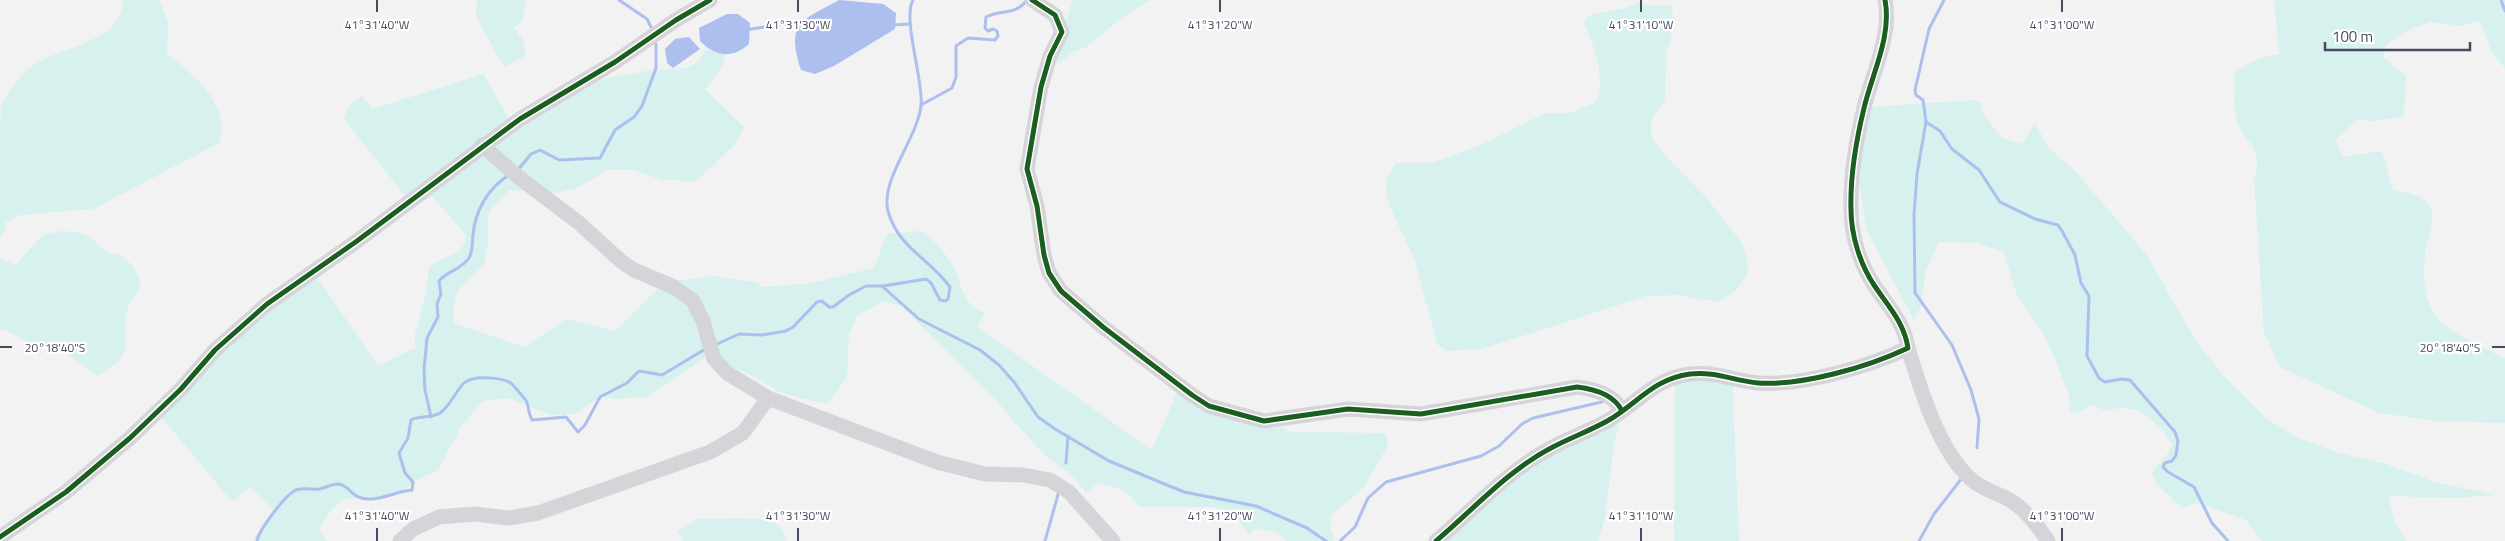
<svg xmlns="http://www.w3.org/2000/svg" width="2505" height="541" viewBox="0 0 2505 541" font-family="'Titillium Web',sans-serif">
  <rect width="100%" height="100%" fill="#f2f2f2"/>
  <g fill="#d6f1ee">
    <path d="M123 0H160L168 24 167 54C193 74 232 105 219 143L93 209 21 215 6 222 4 233 0 238C0 220 0 112 1 104 10 91 19 76 32 66 60 46 122 44 123 0Z"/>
    <polygon points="477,0 526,0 522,22 514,28 523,40 525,56 504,67 476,17"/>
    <polygon points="1073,0 1150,0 1120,19 1085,48 1076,50 1050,69"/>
    <path d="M2274 0H2505V68L2492 53 2480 21 2462 26 2431 22 2408 30 2386 45 2383 57 2406 76 2404 116 2377 121 2357 120 2335 140 2343 157 2382 151 2393 190C2405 192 2423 194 2430 207 2436 219 2430 231 2427 243 2422 268 2421 299 2439 320 2445 329 2493 353 2505 358V423L2436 421 2379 413 2280 367 2264 332 2254 178C2266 143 2240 144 2235 113 2233 101 2235 87 2234 74 2248 62 2260 57 2279 54Z"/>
    <path d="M1638 2 1650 5H1671L1673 15 1671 38 1666 51 1665 101 1651 120V136L1666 156 1704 195 1742 243 1749 268 1745 279 1734 292 1720 301 1694 299 1681 295 1646 296 1482 349 1446 351 1437 344 1415 260 1390 207 1386 192V180L1396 163H1432L1483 144 1546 113H1569L1595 103C1607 80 1594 46 1584 23L1588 16C1605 9 1621 13 1638 2Z"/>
    <path d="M705 50 725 53C724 67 715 79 705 89L744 127 736 143 697 181 662 180 633 170H608L579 187 556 193 509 190 491 209 488 217V244L484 263 458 290 454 306V323L524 347 567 319 615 331 665 282 713 276 758 283 762 287 813 283 874 268 887 234 921 231C934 240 942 249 951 263 962 280 961 307 985 312L977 327 1152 450 1181 383 1197 395 1270 422 1290 432 1386 433 1388 445 1364 487 1332 515 1330 527 1335 541H1287L1278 533 1256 528 1249 535 1238 519 1215 507H1140C1126 490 1119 487 1097 484L1087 493 1070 474 1047 457 1015 423 998 402 901 306 884 301 857 316 849 335 847 377 827 404 781 393 757 378 708 356 647 397 616 399 601 396 575 414 550 415 509 398 483 401 462 425 438 470 415 481 403 491 379 497 343 499 330 511 319 530 327 541H252L275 511 250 487 232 502 154 408 315 274 378 366 415 348V334L426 293 429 267C441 256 466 257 466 235L432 196 414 207 343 118 351 104 362 96 373 109 483 74 509 119C538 106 567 91 597 81 612 76 630 74 646 71 667 67 696 76 705 50Z"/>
    <path d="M1975 100 1981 103 1984 115 2002 138 2022 144 2035 123 2048 147 2076 172 2145 253 2197 342 2226 379 2267 419 2298 438 2340 453 2386 464 2435 482 2494 495 2456 498 2388 496 2395 522 2406 541H2262L2246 520 2197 503 2182 508 2156 483 2152 472 2169 452 2172 445C2158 420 2135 400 2106 411L2093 405 2077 413 2070 412 2069 396 2057 363 2043 333 2017 296 2004 252 1976 243 1939 242 1925 273 1921 306 1914 320 1866 229 1861 193 1857 184 1871 107Z"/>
    <path d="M61 231 75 232 91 237 106 252 120 255 130 263 141 280C139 297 132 296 128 308 117 347 143 349 97 376L68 354 25 341 6 330 0 329V258L15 265 43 235Z"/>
    <polygon points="1707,365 1732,370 1739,541 1674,541 1675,373"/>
    <polygon points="1621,412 1614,444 1605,518 1598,541 1441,541 1484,498"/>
    <path d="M742 518C761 520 784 517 786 541H683L678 531 698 519Z"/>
  </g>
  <g fill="#acbfee">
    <path d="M839 0 883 4 896 13 895 29 834 66 815 74 801 70C786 22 801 21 839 0Z"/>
    <path d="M727 14H738L750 23 749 44C732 59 716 57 700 41L699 28Z"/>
    <polygon points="689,37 700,49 673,68 667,63 665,49 675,39"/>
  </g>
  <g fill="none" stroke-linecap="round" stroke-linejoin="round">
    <g stroke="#acbfee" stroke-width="3">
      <polyline points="619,0 647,19 651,27"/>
      <polyline points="1944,0 1929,29 1915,90 1916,95 1923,100 1926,122 1940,131 1952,149 1979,170 2000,202 2035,219 2058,225 2062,231 2075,255 2081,283 2089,296 2087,356 2099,378 2105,382 2121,379 2130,380 2175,432 2178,441 2176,455 2172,461 2165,463 2163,467 2168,472 2194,487 2212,523 2228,541"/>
      <polyline points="2501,0 2505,11"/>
      <polyline points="892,25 911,24"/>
      <polyline points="745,30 784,24 803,27"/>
      <path d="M921 105 952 88 956 77V46L968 38 995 40 998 36 997 31 993 29 988 31 985 28 986 17C1001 9 1015 16 1027 0"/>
      <polyline points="1926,122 1917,174 1914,215 1915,293 1952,345 1971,390 1979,419 1977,448"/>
      <polyline points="517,171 531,154 540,150 559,160 600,158 615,130 634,117 642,106 656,68 656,44"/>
      <polyline points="883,287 919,319 980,350 999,365 1014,382 1038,417 1055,429 1109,461 1184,492 1256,506 1307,528 1326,541"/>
      <path d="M715 345 739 334 762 335 786 331 793 327 817 302 822 301 829 307H833L849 295 866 286H883L926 279 931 283 940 300 945 301 948 299 950 287C929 258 898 248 888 211 880 180 917 139 921 106 924 81 902 19 913 0"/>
      <path d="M431 417 425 390 424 370 427 338 438 317 437 304 441 294 439 281C447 271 461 270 469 258 473 251 472 243 473 235 475 211 488 188 509 175"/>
      <polyline points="1066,463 1068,436"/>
      <path d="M257 541C259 530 285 495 296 490 304 487 312 490 319 489 326 488 331 484 338 484 351 485 350 500 371 499 383 499 398 491 412 490L413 482 405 473 399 453 408 438 411 420C419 415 430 419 440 413 451 405 455 392 464 383 473 375 503 377 512 384 513 385 526 400 527 402 529 408 528 413 532 420L566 417 578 432 585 425 600 397 627 383 639 371 662 375 707 348"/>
      <polyline points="1045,541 1059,491"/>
      <polyline points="1340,541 1355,527 1368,498 1386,482 1481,456 1499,446 1522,424 1533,418 1606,401"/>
      <polyline points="1919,541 1934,514 1962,478"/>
    </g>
    <g stroke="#d5d5d9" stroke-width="15">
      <path d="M1032 0 1055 15 1062 32 1050 56 1041 87 1027 169 1037 206 1044 255 1049 273 1061 291 1103 327 1192 395 1209 406 1264 421 1348 409 1421 414 1577 387C1594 389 1614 394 1622 411"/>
      <polyline points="482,145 517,176 579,223 622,262 634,270 674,287 693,301 703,321 714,359 727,373 768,398 937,462 985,474 1023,475 1050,480 1069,492 1113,541"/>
      <path d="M1908 348C1920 388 1939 452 1972 480 1982 489 1994 492 2006 498 2024 507 2037 525 2048 541"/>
      <polyline points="0,537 66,492 130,438 181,389 215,350 267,304 357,241 520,119 615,62 676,20 710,0"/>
      <polyline points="400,541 413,529 439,517 474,514 509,518 538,513 710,452 743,433 768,398"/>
      <path d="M1436 541C1473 510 1507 471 1551 448 1569 438 1590 431 1609 420 1638 403 1653 379 1690 374 1714 371 1735 381 1758 383 1802 386 1868 367 1908 348 1904 322 1888 306 1874 285 1860 264 1851 235 1851 209 1850 175 1856 141 1864 108 1872 74 1892 36 1885 0"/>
    </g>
    <g stroke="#fff" stroke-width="8">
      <g id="cycleway">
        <path d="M1032 0 1055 15 1062 32 1050 56 1041 87 1027 169 1037 206 1044 255 1049 273 1061 291 1103 327 1192 395 1209 406 1264 421 1348 409 1421 414 1577 387C1594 389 1614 394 1622 411"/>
        <polyline points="0,537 66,492 130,438 181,389 215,350 267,304 357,241 520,119 615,62 676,20 710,0"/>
        <path d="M1436 541C1473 510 1507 471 1551 448 1569 438 1590 431 1609 420 1638 403 1653 379 1690 374 1714 371 1735 381 1758 383 1802 386 1868 367 1908 348 1904 322 1888 306 1874 285 1860 264 1851 235 1851 209 1850 175 1856 141 1864 108 1872 74 1892 36 1885 0"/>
      </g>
    </g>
    <use href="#cycleway" stroke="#1b5e20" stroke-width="5"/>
  </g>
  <path fill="none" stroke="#49495f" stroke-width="2" d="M377 0V12M798 0V12M1220 0V12M1641 0V12M2062 0V12M0 347H12M2492 347H2505M377 528V541M798 528V541M1220 528V541M1641 528V541M2062 528V541"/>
  <g font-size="12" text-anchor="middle" fill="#49495f" stroke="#fff" stroke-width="4.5" stroke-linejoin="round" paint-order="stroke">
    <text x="377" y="29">41°31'40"W</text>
    <text x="798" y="29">41°31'30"W</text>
    <text x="1220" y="29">41°31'20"W</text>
    <text x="1641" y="29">41°31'10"W</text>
    <text x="2062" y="29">41°31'00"W</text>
    <text x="55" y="352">20°18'40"S</text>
    <text x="2450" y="352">20°18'40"S</text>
    <text x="377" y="520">41°31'40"W</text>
    <text x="798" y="520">41°31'30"W</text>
    <text x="1220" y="520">41°31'20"W</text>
    <text x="1641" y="520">41°31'10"W</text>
    <text x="2062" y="520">41°31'00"W</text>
  </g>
  <path d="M2325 42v8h145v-8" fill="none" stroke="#49495f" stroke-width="2.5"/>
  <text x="2332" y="42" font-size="15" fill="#49495f" stroke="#ffffff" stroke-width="4" paint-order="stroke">100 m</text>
</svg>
